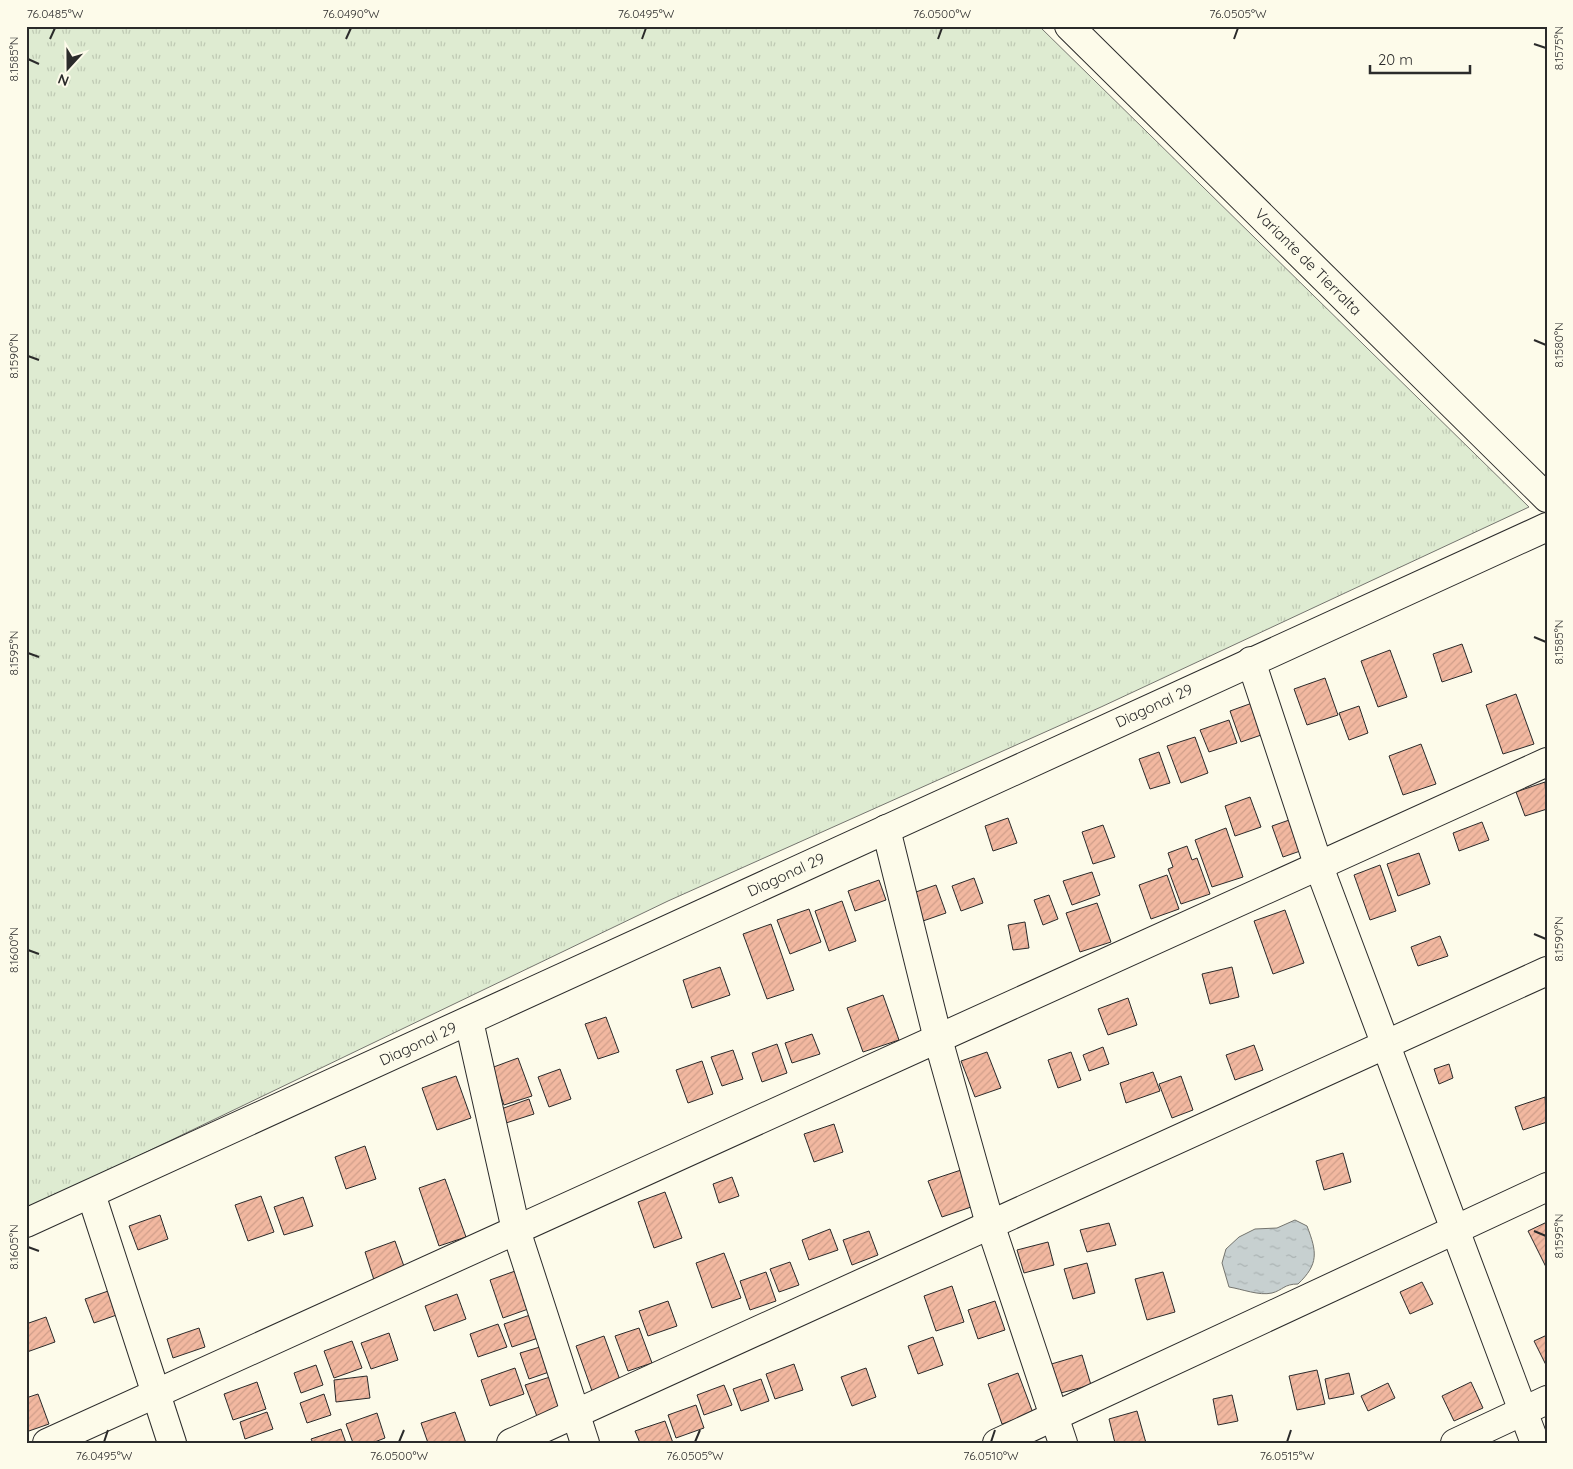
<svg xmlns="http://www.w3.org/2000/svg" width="1573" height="1469" viewBox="0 0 1573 1469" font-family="Quicksand,sans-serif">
  <defs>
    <pattern id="grass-tufts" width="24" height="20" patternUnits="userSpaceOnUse" patternTransform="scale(1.25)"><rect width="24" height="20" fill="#deebd1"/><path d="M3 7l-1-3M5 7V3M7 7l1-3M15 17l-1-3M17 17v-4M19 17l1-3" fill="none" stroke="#bfcab4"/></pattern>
    <pattern id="water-ripples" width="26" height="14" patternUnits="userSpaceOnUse" patternTransform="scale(1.25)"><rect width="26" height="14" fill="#c7d0d0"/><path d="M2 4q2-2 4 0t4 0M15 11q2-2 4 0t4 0" fill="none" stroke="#abb3b3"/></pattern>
    <pattern id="building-hatch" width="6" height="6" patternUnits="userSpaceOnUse" patternTransform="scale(1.25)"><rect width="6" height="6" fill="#f2b8a0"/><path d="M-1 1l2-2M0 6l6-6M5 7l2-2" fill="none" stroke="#d09e8a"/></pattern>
  </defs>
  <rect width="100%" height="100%" fill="#fdfbea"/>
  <polygon fill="url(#grass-tufts)" stroke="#74746e" points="26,26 1039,26 1529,507 1101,707 668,901 26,1210"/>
  <path fill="url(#water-ripples)" stroke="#74746e" d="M1295 1220 1307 1226C1317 1252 1319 1264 1298 1284 1284 1284 1283 1290 1272 1293 1259 1296 1242 1289 1229 1287L1222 1263 1226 1249 1239 1237 1255 1229 1277 1228Z"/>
  <g fill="url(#building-hatch)" stroke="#2b2b2b">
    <polygon points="1462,644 1472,672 1442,682 1433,654"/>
    <polygon points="1390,650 1407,697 1378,707 1361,661"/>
    <polygon points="1325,678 1338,715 1307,725 1294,689"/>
    <polygon points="1516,694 1534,744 1503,754 1486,705"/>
    <polygon points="1255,702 1267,733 1241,742 1230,711"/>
    <polygon points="1359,706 1368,733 1349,740 1339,713"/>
    <polygon points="1229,720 1237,743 1209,752 1200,730"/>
    <polygon points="1195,737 1208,773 1181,783 1167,746"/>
    <polygon points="1421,744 1436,784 1403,795 1389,756"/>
    <polygon points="1159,752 1170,783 1150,789 1139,759"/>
    <polygon points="1545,782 1547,809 1525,816 1516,792"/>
    <polygon points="1250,797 1261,827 1235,836 1225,806"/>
    <polygon points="1008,818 1017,843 993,851 985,826"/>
    <polygon points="1295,818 1306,849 1283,857 1272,826"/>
    <polygon points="1482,822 1489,840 1459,851 1453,833"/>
    <polygon points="1103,825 1115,857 1093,864 1082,832"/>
    <polygon points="1226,828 1243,877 1212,887 1195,840"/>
    <polygon points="1187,846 1192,860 1197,858 1210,894 1181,904 1168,869 1173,867 1168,853"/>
    <polygon points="1419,853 1430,884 1398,896 1387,864"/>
    <polygon points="1380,865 1396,911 1370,920 1354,875"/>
    <polygon points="1092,872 1100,895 1072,905 1063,881"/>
    <polygon points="1167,875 1179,909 1151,919 1139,885"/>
    <polygon points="974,878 983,903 961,911 952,886"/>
    <polygon points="879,880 886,900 855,911 848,891"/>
    <polygon points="936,885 946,913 923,921 913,893"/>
    <polygon points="1049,895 1058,919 1043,925 1034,900"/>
    <polygon points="842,901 856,941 829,951 815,911"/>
    <polygon points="1097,903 1111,942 1080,952 1066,913"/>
    <polygon points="809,909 821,942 790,954 777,920"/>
    <polygon points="1285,910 1304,963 1273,974 1254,921"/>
    <polygon points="1025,922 1029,948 1013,950 1008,925"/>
    <polygon points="771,924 794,990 767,999 743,934"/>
    <polygon points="1440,936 1448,956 1418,966 1411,947"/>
    <polygon points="720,967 730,995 692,1008 683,980"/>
    <polygon points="1232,967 1239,997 1210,1004 1202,974"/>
    <polygon points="883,995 899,1040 863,1052 847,1008"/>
    <polygon points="1128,998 1137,1025 1108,1035 1098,1009"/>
    <polygon points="606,1017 619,1052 598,1059 585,1024"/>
    <polygon points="812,1034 820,1054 792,1063 785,1043"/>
    <polygon points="777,1044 787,1073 762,1082 752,1053"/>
    <polygon points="1254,1045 1263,1070 1235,1080 1226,1055"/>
    <polygon points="1103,1047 1109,1064 1089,1071 1083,1055"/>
    <polygon points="733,1050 743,1079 722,1086 711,1057"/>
    <polygon points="987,1052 1001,1088 975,1097 961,1061"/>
    <polygon points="1071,1052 1081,1080 1058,1088 1048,1060"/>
    <polygon points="518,1058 532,1096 504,1105 491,1068"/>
    <polygon points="702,1061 713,1094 688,1103 676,1070"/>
    <polygon points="1449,1064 1453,1078 1439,1084 1434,1069"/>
    <polygon points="560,1069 571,1099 549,1107 538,1077"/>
    <polygon points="1153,1072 1160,1091 1126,1103 1120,1083"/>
    <polygon points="456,1076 471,1118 437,1130 422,1088"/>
    <polygon points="1181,1076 1193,1110 1172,1118 1159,1084"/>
    <polygon points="1545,1097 1547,1122 1523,1130 1515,1107"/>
    <polygon points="529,1099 534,1114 506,1123 501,1109"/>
    <polygon points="834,1124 843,1152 814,1162 804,1134"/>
    <polygon points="365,1146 376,1179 346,1189 335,1157"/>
    <polygon points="1343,1153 1351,1182 1324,1190 1316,1161"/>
    <polygon points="961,1170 974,1206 942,1217 928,1181"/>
    <polygon points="732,1177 739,1196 719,1203 713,1184"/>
    <polygon points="445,1179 466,1237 439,1246 419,1188"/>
    <polygon points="665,1192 682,1238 654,1248 638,1202"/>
    <polygon points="261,1196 274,1232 248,1241 235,1205"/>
    <polygon points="303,1197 313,1226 284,1235 274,1207"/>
    <polygon points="160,1215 168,1239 138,1250 129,1226"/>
    <polygon points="1547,1222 1547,1269 1528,1231"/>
    <polygon points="1109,1223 1116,1245 1087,1252 1080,1230"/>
    <polygon points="830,1229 838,1250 809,1260 802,1240"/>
    <polygon points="869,1231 878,1255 852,1265 843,1240"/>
    <polygon points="395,1241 406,1272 375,1283 365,1252"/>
    <polygon points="1048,1242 1054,1265 1024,1273 1017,1250"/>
    <polygon points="724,1253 741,1298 712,1308 696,1263"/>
    <polygon points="790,1262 799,1285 779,1292 770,1269"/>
    <polygon points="1087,1263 1095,1293 1073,1299 1064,1269"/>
    <polygon points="518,1270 531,1308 503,1318 490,1280"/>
    <polygon points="766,1272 776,1301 750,1310 740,1281"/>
    <polygon points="1163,1272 1175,1312 1147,1320 1135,1279"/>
    <polygon points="1422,1282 1433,1304 1410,1314 1400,1292"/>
    <polygon points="952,1286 964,1322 936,1331 924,1296"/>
    <polygon points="117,1288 125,1312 94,1323 85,1299"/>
    <polygon points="457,1294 466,1319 434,1331 425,1306"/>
    <polygon points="668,1301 677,1326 648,1336 639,1311"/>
    <polygon points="995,1301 1005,1330 978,1339 968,1310"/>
    <polygon points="533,1314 541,1337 512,1347 504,1324"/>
    <polygon points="46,1317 55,1342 27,1352 26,1324"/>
    <polygon points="498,1324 507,1347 478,1357 470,1334"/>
    <polygon points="199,1328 205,1347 173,1358 167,1339"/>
    <polygon points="639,1328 652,1363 628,1371 615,1336"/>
    <polygon points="389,1333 398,1360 371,1369 361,1343"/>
    <polygon points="1547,1335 1547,1367 1534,1341"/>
    <polygon points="604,1336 620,1380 592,1391 576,1346"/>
    <polygon points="933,1337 943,1365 918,1374 908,1346"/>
    <polygon points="352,1341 362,1368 334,1378 324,1351"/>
    <polygon points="540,1347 549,1372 529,1379 520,1353"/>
    <polygon points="1082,1355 1091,1385 1057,1394 1048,1365"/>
    <polygon points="794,1364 803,1390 775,1399 766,1374"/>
    <polygon points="316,1365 323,1385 301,1393 294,1373"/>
    <polygon points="515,1368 524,1394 490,1406 481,1380"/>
    <polygon points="866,1368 876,1397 852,1406 841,1377"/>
    <polygon points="1317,1370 1325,1404 1297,1410 1289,1376"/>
    <polygon points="1018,1373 1033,1413 1002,1424 988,1384"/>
    <polygon points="1349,1373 1354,1394 1329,1399 1325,1379"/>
    <polygon points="367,1376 370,1398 336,1402 334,1380"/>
    <polygon points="550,1377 563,1410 538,1419 525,1385"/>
    <polygon points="761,1379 769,1401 741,1411 733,1389"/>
    <polygon points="257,1382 266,1409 233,1420 224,1394"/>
    <polygon points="1471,1382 1483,1408 1454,1421 1442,1396"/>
    <polygon points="1388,1383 1395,1398 1368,1411 1361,1396"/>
    <polygon points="724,1385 732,1405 704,1415 697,1395"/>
    <polygon points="38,1394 49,1424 26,1432 26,1398"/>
    <polygon points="324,1394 331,1415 307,1423 300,1403"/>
    <polygon points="1232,1395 1238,1421 1218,1425 1213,1399"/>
    <polygon points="696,1405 704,1428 676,1438 668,1415"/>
    <polygon points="1137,1411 1146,1443 1115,1443 1109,1419"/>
    <polygon points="267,1412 273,1429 245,1439 240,1422"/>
    <polygon points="455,1412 466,1443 428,1443 421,1423"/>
    <polygon points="377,1413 385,1438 372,1443 353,1443 346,1424"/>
    <polygon points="665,1421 673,1443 640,1443 635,1431"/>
    <polygon points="341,1429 346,1443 313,1443 311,1439"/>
  </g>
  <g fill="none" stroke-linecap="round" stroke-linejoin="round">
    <g stroke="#2b2b2b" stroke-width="30">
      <g id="minor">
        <polyline points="1251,661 1318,864 1535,1443"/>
        <polyline points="886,829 938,1039 990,1224 1063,1443"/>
        <polyline points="469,1021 516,1230 585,1443"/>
        <polyline points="91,1194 172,1443"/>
        <polyline points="26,1223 1547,527"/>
        <polyline points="47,1443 1547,762"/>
        <polyline points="511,1443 1547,971"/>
        <polyline points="997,1443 1547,1187"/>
        <polyline points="1455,1443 1547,1400"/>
      </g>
    </g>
    <g stroke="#2b2b2b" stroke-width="30">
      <polyline id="secondary" points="1069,26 1547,498"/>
    </g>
    <use href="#minor" stroke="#fdfbea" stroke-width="28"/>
    <use href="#secondary" stroke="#fdfbea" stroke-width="28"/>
  </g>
  <path fill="none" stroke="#2b2b2b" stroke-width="2" d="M50 39 55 28M346 39 351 28M642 39 646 28M938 39 942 28M1234 39 1238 28M1534 44 1546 48M28 59 39 64M1534 340 1546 345M28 356 39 360M1534 637 1546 642M28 653 39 657M1534 934 1546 939M28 950 39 954M1534 1231 1546 1236M28 1247 39 1251M104 1442 108 1430M399 1442 404 1430M695 1442 700 1430M991 1442 995 1430M1287 1442 1291 1430"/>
  <g text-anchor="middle" stroke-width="4" stroke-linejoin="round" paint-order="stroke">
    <g font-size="15" fill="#2b2b2b" stroke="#fdfbea">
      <text transform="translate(1308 262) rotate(45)" y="5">Variante de Tierralta</text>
      <text transform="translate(1154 706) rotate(-25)" y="5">Diagonal 29</text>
      <text transform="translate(786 875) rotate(-25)" y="5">Diagonal 29</text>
      <text transform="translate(418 1044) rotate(-25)" y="5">Diagonal 29</text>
    </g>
  </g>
  <rect width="1573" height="1469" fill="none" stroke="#fdfbea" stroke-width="55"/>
  <g transform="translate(68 68) rotate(201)" stroke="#fdfbea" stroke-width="4" paint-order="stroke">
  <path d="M0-4L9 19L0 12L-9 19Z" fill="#2b2b2b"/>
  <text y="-8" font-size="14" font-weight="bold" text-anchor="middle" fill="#2b2b2b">N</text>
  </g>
  <path d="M1370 65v8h100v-8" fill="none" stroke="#2b2b2b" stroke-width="2.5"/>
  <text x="1378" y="65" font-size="15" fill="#2b2b2b" stroke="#fdfbea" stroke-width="4" paint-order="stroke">20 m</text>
  <rect x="28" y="28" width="1518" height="1414" fill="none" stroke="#2b2b2b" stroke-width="2"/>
  <g font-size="12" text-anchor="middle" fill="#2b2b2b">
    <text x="55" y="18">76.0485°W</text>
    <text x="351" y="18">76.0490°W</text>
    <text x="646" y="18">76.0495°W</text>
    <text x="942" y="18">76.0500°W</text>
    <text x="1238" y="18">76.0505°W</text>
    <text transform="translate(1559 48) rotate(-90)" y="4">8.1575°N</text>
    <text transform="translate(14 59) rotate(-90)" y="4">8.1585°N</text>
    <text transform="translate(1559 345) rotate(-90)" y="4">8.1580°N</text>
    <text transform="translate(14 356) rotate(-90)" y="4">8.1590°N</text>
    <text transform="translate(1559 642) rotate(-90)" y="4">8.1585°N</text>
    <text transform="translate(14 653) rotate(-90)" y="4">8.1595°N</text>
    <text transform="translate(1559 939) rotate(-90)" y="4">8.1590°N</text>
    <text transform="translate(14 950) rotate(-90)" y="4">8.1600°N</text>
    <text transform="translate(1559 1236) rotate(-90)" y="4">8.1595°N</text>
    <text transform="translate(14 1247) rotate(-90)" y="4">8.1605°N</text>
    <text x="104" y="1460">76.0495°W</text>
    <text x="399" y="1460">76.0500°W</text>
    <text x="695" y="1460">76.0505°W</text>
    <text x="991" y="1460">76.0510°W</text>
    <text x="1287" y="1460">76.0515°W</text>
  </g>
</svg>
